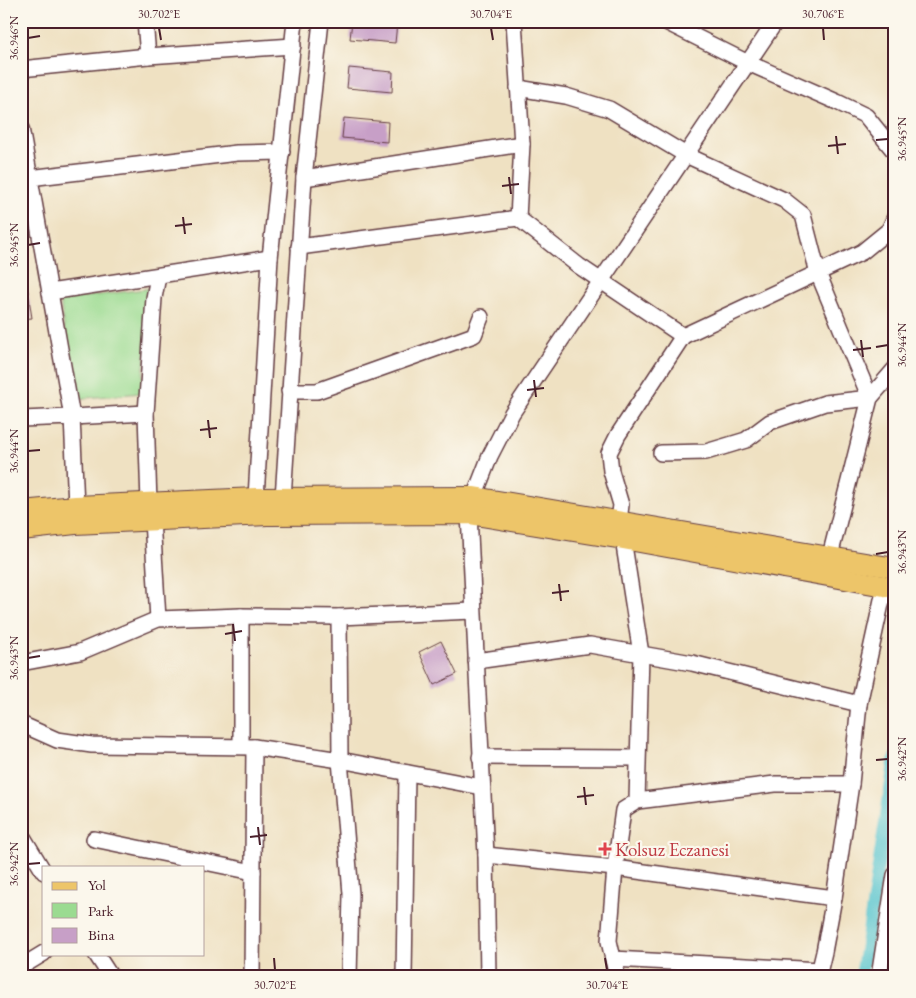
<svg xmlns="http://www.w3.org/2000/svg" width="916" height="998" viewBox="0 0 916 998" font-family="'EB Garamond',serif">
  <rect width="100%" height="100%" fill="#fbf7ec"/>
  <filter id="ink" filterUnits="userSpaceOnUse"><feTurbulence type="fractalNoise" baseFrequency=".02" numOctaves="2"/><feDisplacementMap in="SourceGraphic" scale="10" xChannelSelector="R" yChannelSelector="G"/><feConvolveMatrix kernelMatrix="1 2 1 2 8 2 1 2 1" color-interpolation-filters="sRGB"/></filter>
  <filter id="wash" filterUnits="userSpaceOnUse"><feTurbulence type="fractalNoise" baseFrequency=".0096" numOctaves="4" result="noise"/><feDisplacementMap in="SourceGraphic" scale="20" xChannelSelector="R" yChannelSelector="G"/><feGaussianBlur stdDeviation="1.12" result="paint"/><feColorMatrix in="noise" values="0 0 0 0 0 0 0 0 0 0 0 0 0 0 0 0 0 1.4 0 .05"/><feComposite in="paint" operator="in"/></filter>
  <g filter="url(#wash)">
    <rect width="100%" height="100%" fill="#efe1c2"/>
    <polygon fill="#9bdb91" stroke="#727d5e" points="153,288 141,393 75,399 60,300"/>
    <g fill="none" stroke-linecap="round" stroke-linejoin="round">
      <polyline stroke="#57c4ce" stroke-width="12" points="861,977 895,757"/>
    </g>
    <g id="blocks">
      <g fill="#c79fc7">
        <polygon points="352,21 397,23 395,43 350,39"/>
        <polygon points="349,68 393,72 392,92 347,88"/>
        <polygon points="344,118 388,122 387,142 342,138"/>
        <polygon points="21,286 27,286 32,318 21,319"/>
        <polygon points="441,641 457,674 434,685 419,652"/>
      </g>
    </g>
  </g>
  <g filter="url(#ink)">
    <use href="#blocks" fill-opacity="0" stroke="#633c42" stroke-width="1"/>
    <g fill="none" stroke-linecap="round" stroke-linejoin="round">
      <g stroke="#633c42" stroke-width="18">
        <g id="minor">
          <polyline points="145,21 148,56"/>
          <polyline points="514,21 522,144 518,218 579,266 683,336 862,252 889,230 895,217"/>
          <polyline points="664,21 748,63 837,102 866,116 895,152"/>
          <polyline points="21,69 148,56 293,46"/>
          <polyline points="518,88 566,96 609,109 686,155 784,200 803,215 818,273 870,398 825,403 770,422 746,440 706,452 661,453"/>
          <polyline points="21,128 72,417 146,413"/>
          <polyline points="304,178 522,144"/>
          <polyline points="21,179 237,153 282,152"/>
          <polyline points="299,247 518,218"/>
          <polyline points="50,292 270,258"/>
          <polyline points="289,391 317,391 474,335 481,317"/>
          <polyline points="21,419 72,417 76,506"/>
          <polyline points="474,497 490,456 512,413 776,21"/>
          <polyline points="256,498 270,258 295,21"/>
          <polyline points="283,498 304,178 321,21"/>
          <polyline points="149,503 146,413 154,298 158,276"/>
          <polyline points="469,514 486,855 488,977"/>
          <polyline points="152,520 158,619"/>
          <polyline points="619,521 621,505 611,471 609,453 618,435 683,336"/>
          <polyline points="830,556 870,398 895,369"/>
          <polyline points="241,616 241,746"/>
          <polyline points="339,617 340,760 351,894 349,977"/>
          <polyline points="476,661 590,645 692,663 859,704"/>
          <polyline points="21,663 80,652 158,619 241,616 339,617 473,611"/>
          <polyline points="21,724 57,740 92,745 254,747 340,760 482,787"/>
          <polyline points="480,757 637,758"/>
          <polyline points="637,801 775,784 851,784"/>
          <polyline points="21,834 44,872"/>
          <polyline points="94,839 253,872"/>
          <polyline points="486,855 615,868 834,898"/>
          <polyline points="96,954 111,977"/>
          <polyline points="613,959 820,970"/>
          <polyline points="21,967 44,953"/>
          <polyline points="252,977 254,747"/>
          <polyline points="404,977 407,773"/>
          <polyline points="617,977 609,941 615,868 623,810 637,801 641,654 623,539"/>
          <polyline points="818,977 824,952 834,898 851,784 859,704 883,595 894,580"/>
          <polyline points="879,977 895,875"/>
        </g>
      </g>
      <g stroke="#633c42" stroke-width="22">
        <g id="major">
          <polyline points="21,511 76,506 256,498 474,497 895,568"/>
          <polyline points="21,530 75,524 267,515 469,514 623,539 895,588"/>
        </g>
      </g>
      <use href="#minor" stroke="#fff" stroke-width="15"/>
      <use href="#major" stroke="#edc569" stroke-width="20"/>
    </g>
  </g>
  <path fill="none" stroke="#4a1f2b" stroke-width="2" d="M159 28 161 40M491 28 493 40M823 28 824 40M28 38 40 36M836 136 838 154M876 140 888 139M828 146 846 144M509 177 511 194M502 186 519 184M183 217 185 234M175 226 192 224M28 245 40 243M861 340 863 357M876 347 888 345M853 350 871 348M534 380 536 397M527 390 544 388M208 420 210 438M200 430 217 428M28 451 40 450M876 554 888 552M559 584 561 601M552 593 569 591M233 624 235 641M225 634 242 631M28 658 40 656M876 760 888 759M584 787 586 805M577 797 594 795M258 827 260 845M250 837 267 835M28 864 40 863M274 958 275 970M605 958 607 970"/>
  <path fill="#e0444e" stroke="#fbf7ec" stroke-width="2" d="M602.5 841.5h5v5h5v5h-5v5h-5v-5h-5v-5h5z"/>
  <g text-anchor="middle" stroke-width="4.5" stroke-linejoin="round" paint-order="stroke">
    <g font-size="19" fill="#be3a42" stroke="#fbf7ec" text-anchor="start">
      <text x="615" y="856">Kolsuz Eczanesi</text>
    </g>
  </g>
  <rect width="916" height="998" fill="none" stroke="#fbf7ec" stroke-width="55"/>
  <rect x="42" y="866" width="162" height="90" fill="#fbf7ec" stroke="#b4a19f"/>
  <rect x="52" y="882" width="25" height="8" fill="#edc569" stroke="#b4a19f"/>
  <text x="88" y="890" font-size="15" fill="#4a1f2b">Yol</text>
  <rect x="52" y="903" width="25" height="15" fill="#9bdb91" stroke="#b4a19f"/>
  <text x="88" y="916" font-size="15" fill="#4a1f2b">Park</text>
  <rect x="52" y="928" width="25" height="15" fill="#c79fc7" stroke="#b4a19f"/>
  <text x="88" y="940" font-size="15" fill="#4a1f2b">Bina</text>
  <rect x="28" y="28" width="860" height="942" fill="none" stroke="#4a1f2b" stroke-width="2"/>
  <g font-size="12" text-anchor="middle" fill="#4a1f2b">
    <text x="159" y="18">30.702°E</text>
    <text x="491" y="18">30.704°E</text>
    <text x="823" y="18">30.706°E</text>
    <text transform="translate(14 38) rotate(-90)" y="4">36.946°N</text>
    <text transform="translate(902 139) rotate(-90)" y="4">36.945°N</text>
    <text transform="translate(14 245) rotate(-90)" y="4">36.945°N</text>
    <text transform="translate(902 345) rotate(-90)" y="4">36.944°N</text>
    <text transform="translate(14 451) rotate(-90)" y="4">36.944°N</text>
    <text transform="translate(902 552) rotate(-90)" y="4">36.943°N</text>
    <text transform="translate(14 658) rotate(-90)" y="4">36.943°N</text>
    <text transform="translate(902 759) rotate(-90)" y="4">36.942°N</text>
    <text transform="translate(14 864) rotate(-90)" y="4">36.942°N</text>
    <text x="275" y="989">30.702°E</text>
    <text x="607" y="989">30.704°E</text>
  </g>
</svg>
